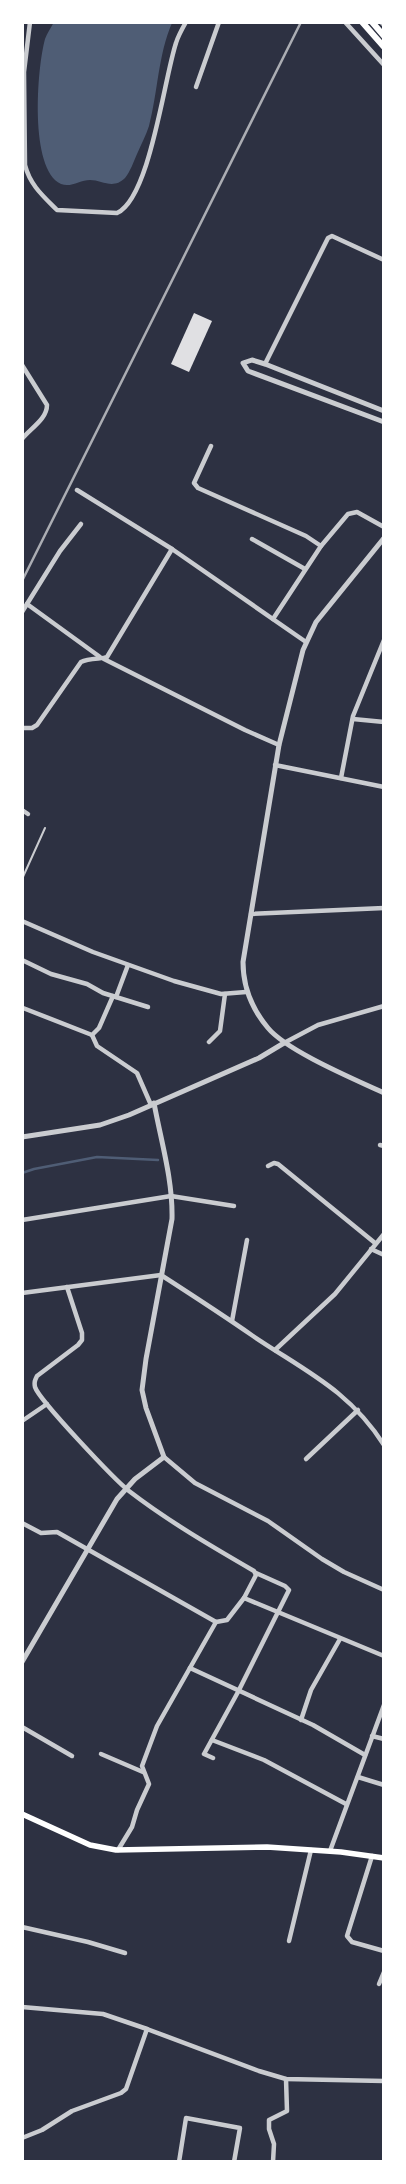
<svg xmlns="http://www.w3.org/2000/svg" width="406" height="2184" viewBox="0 0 406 2184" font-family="'Nunito Sans',sans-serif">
  <rect width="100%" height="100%" fill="#2d3142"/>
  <path fill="#4f5d75" d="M54 22 172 23C158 55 158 92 149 126 146 135 141 145 137 154 134 161 130 172 125 178 113 190 102 180 90 180 80 180 71 188 61 184 29 169 37 68 45 39 47 33 51 28 54 22Z"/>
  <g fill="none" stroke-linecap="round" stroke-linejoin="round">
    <polyline stroke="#4f5d75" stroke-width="2.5" points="22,1173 34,1169 97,1157 158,1160"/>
  </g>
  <polygon fill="#e0e0e3" points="194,313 212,321 189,372 171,364"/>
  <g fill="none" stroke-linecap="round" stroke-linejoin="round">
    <polyline stroke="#caccd0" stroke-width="2" points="22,879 45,828"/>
    <g stroke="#caccd0" stroke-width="4.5">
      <path d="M30 22 24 72 25 165C30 185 43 196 57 210L117 213C150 198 164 79 176 43 178 36 182 29 186 22"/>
      <polyline points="345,22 384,65"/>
      <polyline points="381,22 384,25"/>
      <polyline points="196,87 219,22"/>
      <polyline points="265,364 328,238 332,236 384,260"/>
      <path d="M22 365 47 405C47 419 31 428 22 439"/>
      <polyline points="211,446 194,483 198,488 306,536 321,546"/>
      <polyline points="77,490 172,549 306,642"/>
      <polyline points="252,539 305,569"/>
      <polyline points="27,604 100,657"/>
      <polyline points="22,612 60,551 81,524"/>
      <polyline points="273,619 321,546 348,514 357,512 384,527"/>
      <polyline points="104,659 245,730 279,745"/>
      <polyline points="353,719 384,722"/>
      <path d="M22 728H32L37 725 81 662C89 658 103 659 107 657L172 549"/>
      <polyline points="275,765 384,787"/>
      <polyline points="341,778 353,716 384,640"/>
      <polyline points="22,810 28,814"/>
      <polyline points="251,914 384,908"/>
      <polyline points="22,921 93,952 174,981 221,994 246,992"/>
      <polyline points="22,960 51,974 87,984 103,993 148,1007"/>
      <polyline points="116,997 128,965"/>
      <polyline points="23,1008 92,1035 99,1028 113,996"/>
      <polyline points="92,1035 97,1046 137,1073 151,1105"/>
      <polyline points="209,1042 220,1031 225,994"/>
      <polyline points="284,1043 318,1025 384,1006"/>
      <polyline points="380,1145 384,1146"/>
      <polyline points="268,1166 274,1163 278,1164 375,1243"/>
      <polyline points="22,1220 171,1196 234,1206"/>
      <polyline points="371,1249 384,1255"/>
      <path d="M22 1293 161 1275C192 1295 223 1315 253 1336 305 1371 349 1390 384 1445"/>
      <polyline points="232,1321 247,1240"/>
      <polyline points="275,1350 335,1294 384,1234"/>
      <polyline points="22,1421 47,1404"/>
      <polyline points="164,1457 195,1483 268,1521 322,1559 344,1572 384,1590"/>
      <polyline points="306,1459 358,1410"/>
      <path d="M22 1523 41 1533 57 1532 216 1622 227 1620 244 1598 256 1575 254 1571C211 1546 168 1521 129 1491 115 1480 39 1400 35 1387 34 1382 35 1380 37 1376L78 1345 82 1340V1333L67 1287"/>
      <polyline points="244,1598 384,1656"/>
      <polyline points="190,1668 313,1725 365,1755"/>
      <polyline points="301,1720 311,1690 340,1639"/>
      <polyline points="22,1727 72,1756"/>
      <polyline points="372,1736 384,1739"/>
      <polyline points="212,1740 264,1760 346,1804"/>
      <polyline points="101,1754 143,1772"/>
      <polyline points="213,1758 204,1754 238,1692 289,1590 285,1586 256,1573"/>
      <polyline points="358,1777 384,1785"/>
      <polyline points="118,1850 132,1827 137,1810 149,1784 142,1766 157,1726 216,1622"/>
      <polyline points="330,1851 384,1705"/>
      <polyline points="372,1856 347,1936 352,1942 384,1951"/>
      <polyline points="22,1927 88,1942 125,1953"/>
      <polyline points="289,1941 311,1850"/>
      <polyline points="379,1984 384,1972"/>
      <polyline points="22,2007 103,2014 147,2029"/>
      <polyline points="22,2138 42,2130 72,2111 121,2093 126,2089 147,2029 259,2071 286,2079 384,2081"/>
      <polyline points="179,2162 186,2118 240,2128 234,2162"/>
      <polyline points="273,2162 274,2144 269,2129 269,2120 287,2111 286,2079"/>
    </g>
    <g stroke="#caccd0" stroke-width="5">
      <polyline points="384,411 265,364 252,360 243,363 248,371 384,422"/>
      <path d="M384 538 316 622 303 650 279 745 243 962C243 986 252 1009 268 1028 287 1051 354 1079 384 1093"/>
      <polyline points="22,1137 100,1125 129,1115 259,1058 284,1043"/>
      <path d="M22 1662 117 1499 135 1479 164 1457 146 1408 142 1390 146 1359 172 1219C173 1180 161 1141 154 1103"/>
    </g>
    <polyline stroke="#fff" stroke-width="5.5" points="22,1814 90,1845 116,1850 267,1847 341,1852 384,1858"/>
    <g stroke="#fff" stroke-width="6">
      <polyline points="362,22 384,47"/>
      <polyline points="372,22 384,36"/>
    </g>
    <polyline stroke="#abadb3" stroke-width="2.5" points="22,581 301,22"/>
  </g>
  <rect width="406" height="2184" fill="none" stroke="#ffffff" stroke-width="48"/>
</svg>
